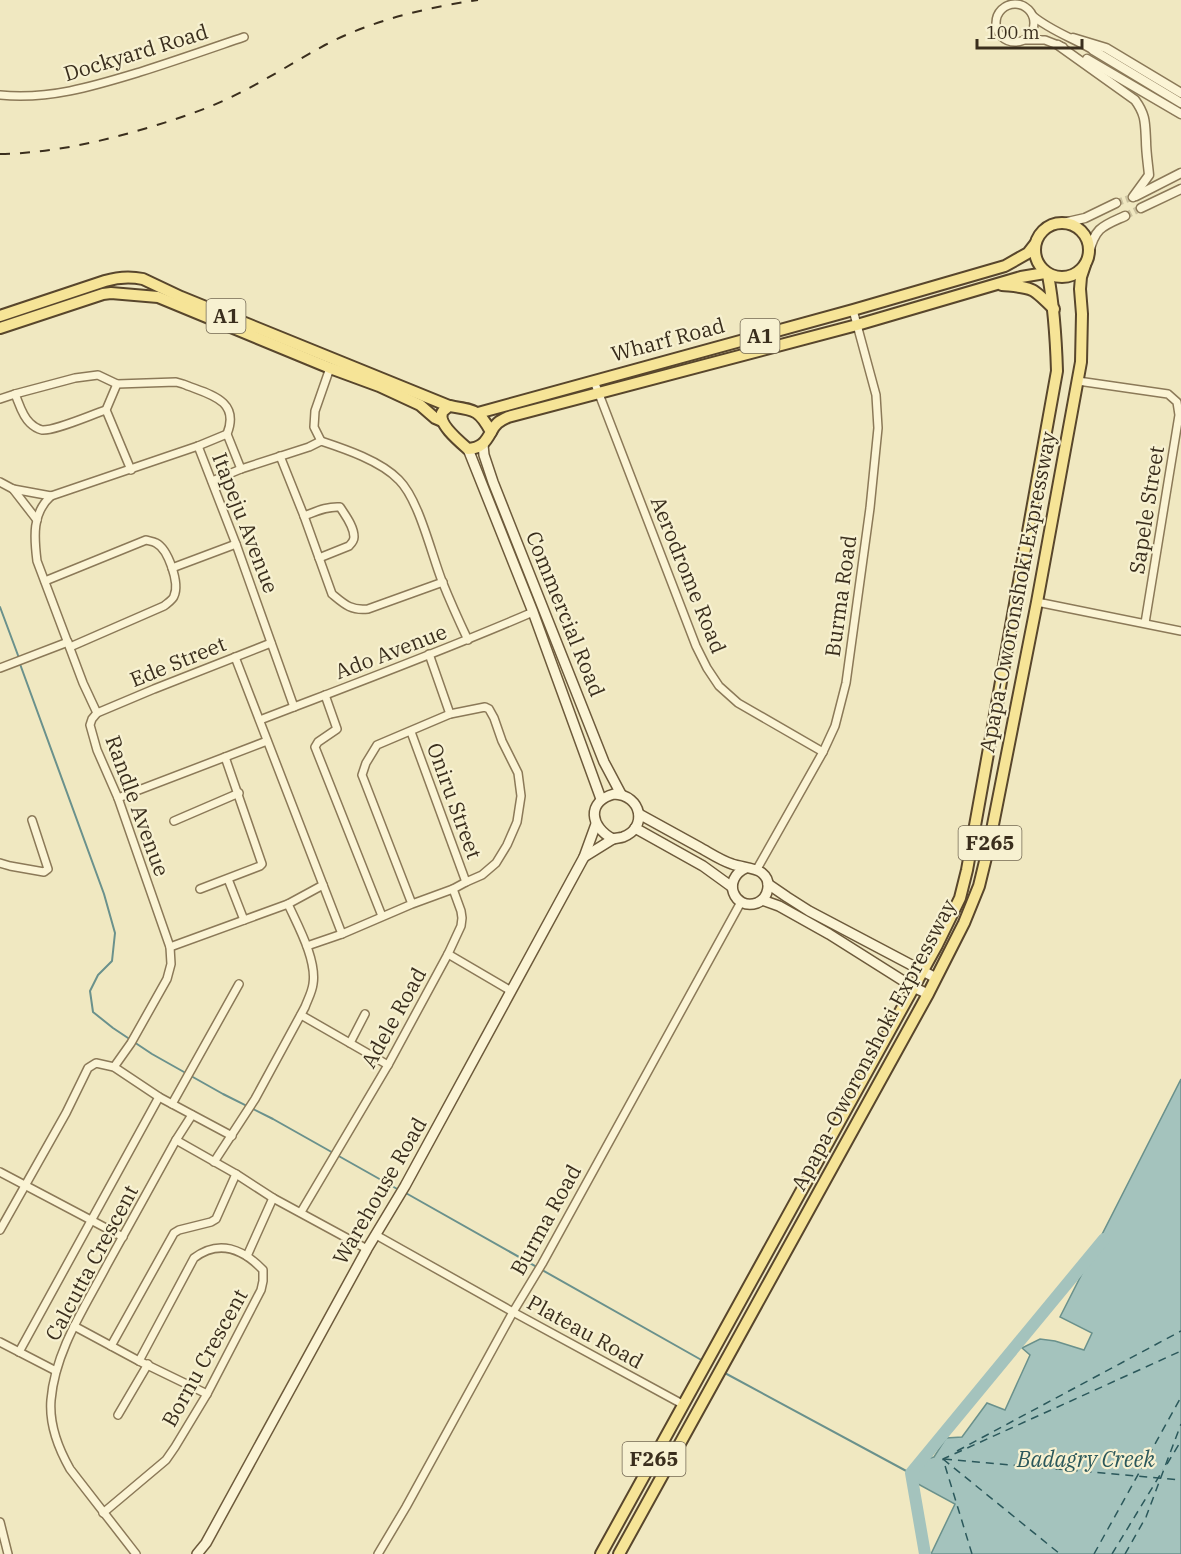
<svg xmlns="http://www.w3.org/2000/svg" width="1181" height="1554" viewBox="0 0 1181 1554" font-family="'IBM Plex Serif',serif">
  <rect width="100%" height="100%" fill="#f0e8c1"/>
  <path fill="#a4c3bd" stroke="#6a918c" stroke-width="1.5" d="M1181 1079V1554H931L955 1504 907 1478C908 1463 921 1461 934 1457L946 1438 962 1437 987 1403 1005 1410 1030 1355 1022 1348 1040 1339 1055 1341 1084 1350 1092 1333 1060 1317Z"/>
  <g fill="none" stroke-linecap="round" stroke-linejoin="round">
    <g stroke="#6a918c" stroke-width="2">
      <polyline points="0,607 19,658"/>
      <polyline points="20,664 104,894 115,933 112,961 98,975 90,991 93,1012 113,1028 152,1054 223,1094 273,1119 399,1190"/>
      <polyline points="404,1192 705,1362"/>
      <polyline points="723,1372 910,1473"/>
    </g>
    <polyline stroke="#a4c3bd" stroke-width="12" points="925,1554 911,1473 1104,1239"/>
    <g stroke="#2b585b" stroke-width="1.5" stroke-dasharray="8 6" stroke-linecap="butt">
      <polyline points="957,1451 1181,1331"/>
      <polyline points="943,1459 1060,1554"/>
      <polyline points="944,1459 1181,1480"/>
      <polyline points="1167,1464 1181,1441"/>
      <polyline points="972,1554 943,1459 1181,1351"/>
      <polyline points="1094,1554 1181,1397"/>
      <polyline points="1112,1554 1163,1470"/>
      <polyline points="1125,1554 1146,1517 1181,1424"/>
    </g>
    <g stroke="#ccc3a0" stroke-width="7" stroke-dasharray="7 3.5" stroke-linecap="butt">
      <polyline points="1116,203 1133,197"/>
      <polyline points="1125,216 1141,208"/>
    </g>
    <g stroke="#8b7958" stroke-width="10">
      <g id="minor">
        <circle cx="1015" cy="23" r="19"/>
        <path d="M1033 16C1051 31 1073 38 1093 50"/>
        <polyline points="1025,40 1045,40 1063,47"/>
        <path d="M0 95C49 100 94 86 140 72 175 61 209 49 244 37"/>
        <polyline points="594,381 696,646 707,668 719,686 738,703 823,752"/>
        <polyline points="1078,381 1168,394 1177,402 1179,415 1145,623"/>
        <polyline points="117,384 106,410 131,470"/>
        <path d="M15 394C19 403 22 416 30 423 33 426 38 429 42 430 55 431 93 414 106 410"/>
        <path d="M0 399 15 394 75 378 98 375 117 384 176 382 183 384C207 394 241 399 227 434L241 469"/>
        <polyline points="321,441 314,427 315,411 330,368"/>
        <polyline points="198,446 236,544 294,707"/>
        <path d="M280 456 304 516 332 594C344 604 351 611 368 609L443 582"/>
        <path d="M212 481 241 469 309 447 321 441C345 449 381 461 399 480 419 500 431 553 442 581 450 601 459 621 468 640"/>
        <polyline points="0,482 13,489 51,496 198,446 227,434"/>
        <polyline points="13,489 37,520"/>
        <path d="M51 496C32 513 34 537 37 561L83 683 97 713"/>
        <path d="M304 516C315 512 327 506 340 507 345 515 354 526 354 537 354 541 351 544 349 546L319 558"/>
        <polyline points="172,568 236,544"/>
        <path d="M45 581 146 540C149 541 153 541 156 543 168 549 180 583 174 596 173 600 166 604 164 606L70 647"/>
        <polyline points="1037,602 1181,631"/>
        <polyline points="429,654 450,714"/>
        <polyline points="235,657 342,934"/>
        <polyline points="0,668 68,642"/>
        <polyline points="325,695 337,729 318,742 315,747 382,916"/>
        <path d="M260 720C351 685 443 651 533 612"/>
        <polyline points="411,732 466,882"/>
        <polyline points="118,798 267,741"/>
        <polyline points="174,821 239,793"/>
        <polyline points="0,863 10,866 44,872 48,869 32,820"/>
        <polyline points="757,869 823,752 835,726 846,683 870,508 878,428 876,395 853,310"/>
        <polyline points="228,879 244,920"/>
        <polyline points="200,889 260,866 262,864 225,757"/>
        <polyline points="307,946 342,934 412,904 453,889 466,882 482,875 496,863 507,845 517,822 521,796 518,773 502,741 494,718 489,709 485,707 450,714 377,745 366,763 362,775 364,780 412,904"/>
        <polyline points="170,947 288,904 323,885"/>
        <polyline points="448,954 511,991"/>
        <polyline points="301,1015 388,1065"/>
        <polyline points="350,1043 365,1014"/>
        <polyline points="114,1067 131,1043 167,979 171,964 170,947 118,798 97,750 90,725 92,719 97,713 154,689 271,643"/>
        <polyline points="172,1104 239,984"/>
        <polyline points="176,1140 236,1174 273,1198 367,1249"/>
        <path d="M214 1162 255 1099 305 1007C308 999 312 992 313 984 317 960 298 926 288 904"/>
        <polyline points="0,1172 123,1237"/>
        <polyline points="301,1212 388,1065 448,954 461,926 462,918 461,911 453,889"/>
        <polyline points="0,1230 66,1113 88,1068 96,1063 114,1067 159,1097 232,1136"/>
        <polyline points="376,1235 513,1312 684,1405"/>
        <polyline points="247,1256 273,1198"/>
        <polyline points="74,1326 139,1361 207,1394"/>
        <polyline points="0,1342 56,1371"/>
        <polyline points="111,1346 174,1233 179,1230 211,1222 216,1219 236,1174"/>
        <polyline points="19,1352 159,1097"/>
        <polyline points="118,1415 148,1364"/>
        <path d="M103 1513 166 1460 175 1447 207 1394 261 1290 263 1281V1270C243 1249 219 1239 194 1258L139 1361"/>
        <polyline points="0,1522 8,1554"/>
        <path d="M136 1554 70 1469C58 1448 49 1425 51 1400 55 1351 85 1307 107 1265 130 1223 153 1182 176 1140L192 1115"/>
        <polyline points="378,1554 406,1507 513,1312 542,1264 741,902"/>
      </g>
    </g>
    <g stroke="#8b7958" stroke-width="11">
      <g id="tertiary">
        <polyline points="1073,38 1106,48 1181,93"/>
        <path d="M1058 45 1135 100C1146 115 1145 123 1146 141 1146 152 1148 164 1149 175L1133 197"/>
        <polyline points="1093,50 1181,103"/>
        <polyline points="1087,59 1181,114"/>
        <polyline points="1136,196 1181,173"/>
        <polyline points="1141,208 1181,189"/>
        <polyline points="1063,223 1085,218 1116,203"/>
        <path d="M1089 253C1095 227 1103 226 1125 216"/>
      </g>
    </g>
    <g stroke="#6d5a3b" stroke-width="12">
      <g id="secondary">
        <polyline points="483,445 484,455 493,482 604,762 621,794"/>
        <polyline points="468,449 533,612 601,799"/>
        <path d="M614 794C642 795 648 828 623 837 620 838 616 838 613 839 590 827 586 802 614 794Z"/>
        <path d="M639 814C659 825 679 836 699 847 710 853 720 860 732 864 740 867 757 868 762 873 772 881 769 898 757 903 734 911 721 879 746 868"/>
        <polyline points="635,828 703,866 732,887"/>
        <polyline points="584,857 613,839"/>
        <polyline points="768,884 787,897 809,911 936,978"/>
        <polyline points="762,900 779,906 829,934 913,987 928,994"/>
        <polyline points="197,1554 206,1543 367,1249 405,1186 584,857 596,824"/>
      </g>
    </g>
    <g stroke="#58462c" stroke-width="14">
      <g id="primary">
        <circle cx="1062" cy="250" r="27"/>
        <path d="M1002 285C1033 288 1031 286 1054 309"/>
        <path d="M0 316 105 281C118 277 129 276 143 279L181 297 449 406"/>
        <polyline points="0,328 103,294 111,293 158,297 330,368 379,386 420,405 435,418 442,421"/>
        <path d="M449 406C474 410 479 409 491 432 485 443 481 448 468 449 460 442 438 424 442 413 443 410 447 408 449 406Z"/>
        <polyline points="478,413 853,310 1005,266 1028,253 1035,244"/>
        <path d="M491 432C495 424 499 421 508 417L857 325 1021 277 1045 273"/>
        <path d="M601 1554 937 945 960 898 967 870 1057 371C1056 339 1054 307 1048 275"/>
        <polyline points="619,1554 928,994 964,923 979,886 989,845 1037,602 1081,362 1082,314 1080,289 1081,277 1085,265"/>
      </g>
    </g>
    <use href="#minor" stroke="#fbf4d5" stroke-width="7"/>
    <use href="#tertiary" stroke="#fbf4d5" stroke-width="8"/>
    <use href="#secondary" stroke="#fbf4d5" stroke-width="9"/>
    <use href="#primary" stroke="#f6e497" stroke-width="10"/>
    <path stroke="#3a2e1d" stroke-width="2" stroke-dasharray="10 10" stroke-linecap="butt" d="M0 154C54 153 105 141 157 125 180 118 203 110 225 100 260 84 292 63 325 45 370 21 428 7 478 0"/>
  </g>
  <g text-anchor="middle" stroke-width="4.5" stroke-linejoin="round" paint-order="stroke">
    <g fill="#f7f1d1" stroke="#736853" stroke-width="1.5">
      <rect x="206.5" y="299" width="39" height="34" rx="4.5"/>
      <rect x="740.5" y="319" width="39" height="34" rx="4.5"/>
      <rect x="958.5" y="826" width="63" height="34" rx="4.5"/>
      <rect x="622.5" y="1442" width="63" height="34" rx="4.5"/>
    </g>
    <g font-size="20" font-weight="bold" fill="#3a2e1d">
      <text x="226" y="323">A1</text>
      <text x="760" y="343">A1</text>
      <text x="990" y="850">F265</text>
      <text x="654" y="1466">F265</text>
    </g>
    <g font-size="21" fill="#3a2e1d" stroke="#f7f1d1">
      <text transform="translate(136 53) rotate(-17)" y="7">Dockyard Road</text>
      <text transform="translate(668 340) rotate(-15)" y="7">Wharf Road</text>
      <text transform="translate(1147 510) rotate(-81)" y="7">Sapele Street</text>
      <text transform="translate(245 523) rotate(69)" y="7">Itapeju Avenue</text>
      <text transform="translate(688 575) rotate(68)" y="7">Aerodrome Road</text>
      <text transform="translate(1018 592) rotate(-79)" y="7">Apapa-Oworonshoki Expressway</text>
      <text transform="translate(841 596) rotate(-82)" y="7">Burma Road</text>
      <text transform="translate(565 614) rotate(68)" y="7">Commercial Road</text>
      <text transform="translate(391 652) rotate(-21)" y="7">Ado Avenue</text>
      <text transform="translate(178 662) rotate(-22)" y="7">Ede Street</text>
      <text transform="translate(454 801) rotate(70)" y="7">Oniru Street</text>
      <text transform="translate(137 806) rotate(70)" y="7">Randle Avenue</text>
      <text transform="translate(394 1018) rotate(-61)" y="7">Adele Road</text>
      <text transform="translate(874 1045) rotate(-62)" y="7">Apapa-Oworonshoki Expressway</text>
      <text transform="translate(380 1191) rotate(-60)" y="7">Warehouse Road</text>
      <text transform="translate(546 1220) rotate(-61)" y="7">Burma Road</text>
      <text transform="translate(92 1263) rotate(-62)" y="7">Calcutta Crescent</text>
      <text transform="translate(585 1332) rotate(29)" y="7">Plateau Road</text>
      <text transform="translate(205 1358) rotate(-61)" y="7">Bornu Crescent</text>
    </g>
    <g font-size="22" font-style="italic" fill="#2b585b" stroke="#f7f1d1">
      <text x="1086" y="1467">Badagry Creek</text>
    </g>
  </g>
  <path d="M977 39v9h105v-9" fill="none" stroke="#3a2e1d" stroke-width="3"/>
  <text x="986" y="39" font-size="18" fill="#3a2e1d" stroke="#f7f1d1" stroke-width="4.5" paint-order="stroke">100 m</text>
</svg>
